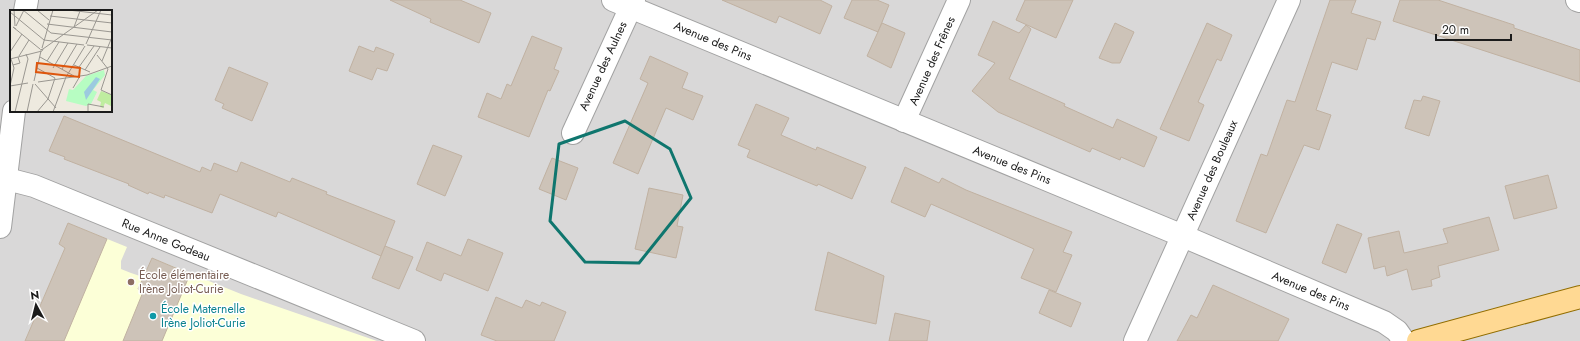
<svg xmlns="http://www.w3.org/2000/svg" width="1580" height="341" viewBox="0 0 1580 341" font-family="Jost,sans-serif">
  <rect width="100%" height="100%" fill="#eeeadf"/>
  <path fill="#d9d8d8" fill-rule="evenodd" d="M0 0H1580V341H0ZM11 11H111V111H11Z"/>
  <polygon fill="#fcffd7" points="68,223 127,247 121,261 121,269 131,273 143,277 152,258 241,294 377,341 25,341 65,248 59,244"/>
  <g fill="#cdc3b8" stroke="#c0b1a1">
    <polygon points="390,0 460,0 491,13 479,43 430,22 431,19"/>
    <polygon points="722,0 820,0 832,6 820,34 779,16 776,23"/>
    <polygon points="852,0 877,0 889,5 878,32 844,18"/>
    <polygon points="1025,0 1073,0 1056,38 1016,20"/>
    <polygon points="1330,0 1356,0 1351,13 1381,22 1375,40 1367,38 1357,70 1332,62 1316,110 1331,115 1319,150 1304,145 1266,233 1236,221 1261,154 1267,156 1287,100 1295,102"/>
    <polygon points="1400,0 1438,0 1514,25 1514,28 1580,50 1580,82 1393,21"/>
    <polygon points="993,21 1019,33 1026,25 1031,29 1009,79 1065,104 1064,106 1113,128 1117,119 1157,137 1144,167 1121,157 1120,160 1092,148 1090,152 998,112 972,91 995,63 978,55"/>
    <polygon points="882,23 905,33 891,68 867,56"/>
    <polygon points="1115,23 1134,32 1120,63 1112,63 1099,58"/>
    <polygon points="1207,23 1232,35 1221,61 1217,59 1198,102 1204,105 1189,141 1160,129"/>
    <polygon points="532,36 562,48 554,69 559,71 550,91 548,90 529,137 478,117 487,93 501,99 507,84 511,86"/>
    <polygon points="359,46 374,52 376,47 394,54 387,71 377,68 372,80 349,71"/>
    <polygon points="650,56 688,73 682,88 703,96 693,120 666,108 638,174 613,163 648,83 640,79"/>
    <polygon points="229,67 268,83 252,121 222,108 224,104 215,100"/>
    <polygon points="1423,96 1440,101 1429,136 1405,128 1414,100 1421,101"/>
    <polygon points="756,104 789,118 781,135 816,150 817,147 866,167 852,199 818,184 817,186 747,157 750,150 738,145"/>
    <polygon points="64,116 200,172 202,167 211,171 214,163 237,172 241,162 290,182 292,178 327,192 326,194 395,221 381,256 278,212 276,217 220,194 212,213 165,195 164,198 149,192 148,194 128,185 129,184 64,159 65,157 49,151"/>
    <polygon points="433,145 462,156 445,196 417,184"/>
    <polygon points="552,158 578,168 566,200 539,189"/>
    <polygon points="905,167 939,183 942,178 966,190 1072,232 1063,252 1072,255 1056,292 1021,278 1034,249 931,204 925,217 891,202"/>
    <polygon points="1548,175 1557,208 1514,219 1505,186"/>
    <polygon points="649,188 683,195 677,226 683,227 676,258 635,249"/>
    <polygon points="1489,217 1499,250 1438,266 1440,277 1431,280 1432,286 1412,290 1407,269 1387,276 1385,266 1374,269 1368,238 1399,231 1404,253 1448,243 1443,229"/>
    <polygon points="68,223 107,239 64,341 25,341 65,248 59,244"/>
    <polygon points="1337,224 1362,234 1346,273 1322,263"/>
    <polygon points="468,239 503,253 488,291 444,273 441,281 416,270 427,242 461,256"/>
    <polygon points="385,246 413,257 399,289 372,278"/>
    <polygon points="828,252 884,276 876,324 815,310"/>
    <polygon points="152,258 190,274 162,341 123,341 143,292 138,289"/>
    <polygon points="1213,285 1289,319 1278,341 1177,341 1191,315 1197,318"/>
    <polygon points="1049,290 1081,303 1071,327 1039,313"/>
    <polygon points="496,297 522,308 526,300 540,306 542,302 566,312 554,341 497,341 481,335"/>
    <polygon points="895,313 930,321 927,341 889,341"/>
  </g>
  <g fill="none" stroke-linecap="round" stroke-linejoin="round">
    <g stroke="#a2a2a2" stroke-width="24">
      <g id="minor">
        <polyline points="613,0 1183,236 1384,322 1397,331 1404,341"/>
        <polyline points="1577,0 1580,1"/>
        <polyline points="25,11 27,0"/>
        <polyline points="904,121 959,0"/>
        <polyline points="573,133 634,0"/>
        <polyline points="7,179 34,186 414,341"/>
        <polyline points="0,227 14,111"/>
        <polyline points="1135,341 1289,0"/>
      </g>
    </g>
    <g stroke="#926d00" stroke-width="24">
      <polyline id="major" points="1418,341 1580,297"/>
    </g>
    <use href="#minor" stroke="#fff" stroke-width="22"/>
    <use href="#major" stroke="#ffd993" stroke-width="22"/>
  </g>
  <path fill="none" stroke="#0f766e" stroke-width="3" stroke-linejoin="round" d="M625 121 670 149 691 198 639 263 585 262 550 221 559 144Z"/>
  <circle fill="#8d6e63" stroke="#fff" stroke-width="1.5" cx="131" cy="282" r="4"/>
  <circle fill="#0f9aa8" stroke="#fff" stroke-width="1.5" cx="153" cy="316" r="4"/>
  <g text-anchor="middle" stroke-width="3" stroke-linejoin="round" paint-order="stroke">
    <g font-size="12" fill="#1b1b1b" stroke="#fff">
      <text transform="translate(713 41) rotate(23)" y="4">Avenue des Pins</text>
      <text transform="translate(932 61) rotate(-66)" y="4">Avenue des Frênes</text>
      <text transform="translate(603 66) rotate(-65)" y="4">Avenue des Aulnes</text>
      <text transform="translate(1012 165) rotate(22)" y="4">Avenue des Pins</text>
      <text transform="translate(1212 170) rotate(-66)" y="4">Avenue des Bouleaux</text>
      <text transform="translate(166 240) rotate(22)" y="4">Rue Anne Godeau</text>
      <text transform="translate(1311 291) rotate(23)" y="4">Avenue des Pins</text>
    </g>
    <g font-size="12" fill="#785e54" stroke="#fff" text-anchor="start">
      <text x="139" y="279">École élémentaire<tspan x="139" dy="14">Irène Joliot-Curie</tspan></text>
    </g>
    <g font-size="12" fill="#0d838f" stroke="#fff" text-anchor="start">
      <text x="161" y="313">École Maternelle<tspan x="161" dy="14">Irène Joliot-Curie</tspan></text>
    </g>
  </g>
  <g transform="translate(10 10)">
    <rect width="102" height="102" fill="#eeeadf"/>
    <path d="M91 81 102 85 101 96 95 93 93 98 90 97 91 92 87 90Z" fill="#bfeda0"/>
    <path d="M94 60 95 65 83 80 87 82 81 94 76 96 56 91 59 79 63 80 76 66Z" fill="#b7fdc2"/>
    <path d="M86 67 90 69 76 90 74 82Z" fill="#9ccadf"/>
    <path fill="none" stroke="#9a9791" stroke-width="1" d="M4 0 5 16M13 0 41 23 102 30M27 0 39 10M58 0 102 5M0 2 34 30 74 35M40 6 102 13M37 14 102 22M6 16 14 0M64 17 70 1M6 19 3 17 30 39M76 34 91 0M77 35 102 38M32 38 43 0M33 39 88 0M0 42 12 24M87 45 98 59 91 80 102 85M9 46 19 30M30 47 64 66M0 49 32 41 33 39 30 40M37 51 49 32M92 51 102 27M3 55 10 53 8 47M64 55 80 62M69 57 84 36M27 58 45 68 38 89 27 102M43 58 58 33M52 59 67 34M75 60 90 37M24 71 31 41M28 72 77 65 102 56M25 74 46 98M0 76 4 58 1 49M0 76 18 73M63 78 70 66M5 102 18 49 16 44M17 102 23 74M43 102 56 67 75 36M78 102V94L94 97"/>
    <path fill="#de560d" fill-opacity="0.15" stroke="#de560d" stroke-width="2" d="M27 53 70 58 69 67 26 62Z"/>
    <rect width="102" height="102" fill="none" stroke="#1b1b1b" stroke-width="2"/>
  </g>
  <g transform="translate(36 305) rotate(353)" stroke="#ffffff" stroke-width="3" paint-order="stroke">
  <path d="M0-3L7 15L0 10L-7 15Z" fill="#1b1b1b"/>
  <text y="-6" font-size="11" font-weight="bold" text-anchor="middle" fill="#1b1b1b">N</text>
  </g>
  <path d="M1436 34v6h75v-6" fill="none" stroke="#1b1b1b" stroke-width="2"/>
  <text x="1442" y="34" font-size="12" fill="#1b1b1b" stroke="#ffffff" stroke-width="3" paint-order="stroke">20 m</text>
</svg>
